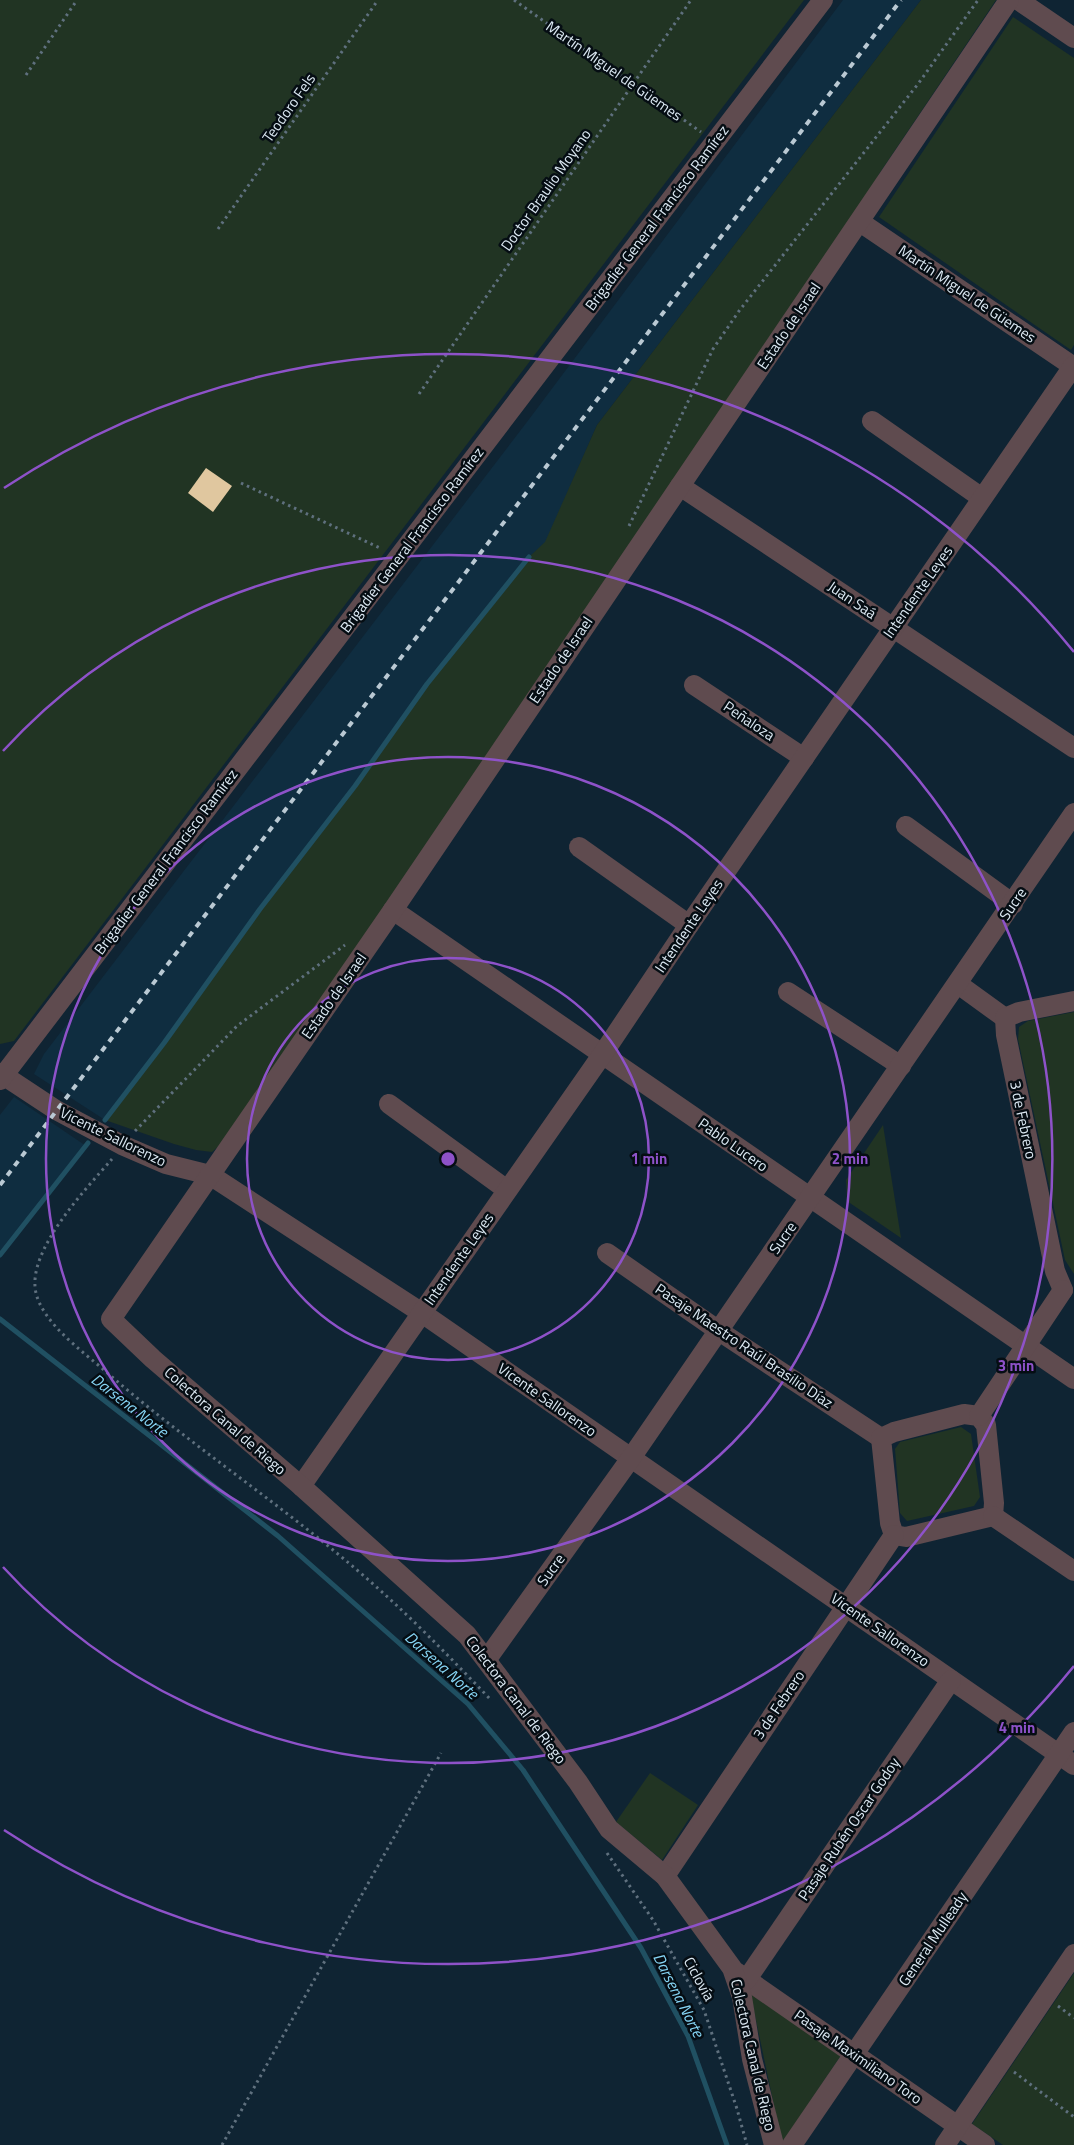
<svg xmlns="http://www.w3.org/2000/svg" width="1074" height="2145" viewBox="0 0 1074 2145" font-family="'Titillium Web',sans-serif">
  <rect width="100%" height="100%" fill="#0f2433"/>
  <g fill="#0f2d40">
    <polygon points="843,0 921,0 597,425 546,542 529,558 427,684 355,786 105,1120 34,1074 44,1054 530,418"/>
    <polygon points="14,1097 86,1146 0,1255 0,1115"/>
  </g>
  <g fill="#213423">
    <polygon points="0,0 804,0 14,1041 0,1044"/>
    <polygon points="921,0 996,0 879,174 859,214 222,1143 212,1152 196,1150 174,1144 105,1120 164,1043 260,909 355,786 427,684 529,557 545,542 597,425"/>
    <polygon points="1013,17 1074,58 1074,345 1071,350 879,217"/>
    <polygon points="1074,1012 1074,1274 1065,1260 1018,1039 1019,1027 1028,1021"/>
    <polygon points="883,1125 901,1238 847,1201 846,1180"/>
    <polygon points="961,1427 971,1434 980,1497 974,1506 907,1521 900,1513 895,1449 900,1442"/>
    <polygon points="650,1773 698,1805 662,1860 616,1822"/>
    <polygon points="1074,1973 1074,2145 1003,2145 972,2124"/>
    <polygon points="750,1992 842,2054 782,2143"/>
  </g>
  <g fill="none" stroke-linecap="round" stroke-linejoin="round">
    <g stroke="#205062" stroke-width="5">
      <polyline points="105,1120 164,1043 260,909 355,786 427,684 529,557"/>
      <polyline points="0,1255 88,1143"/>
      <polyline points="0,1319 278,1536 468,1704 523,1770 641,1948 688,2036 727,2145"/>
    </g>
  </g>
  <polygon fill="#e0c79f" points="206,468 232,486 213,512 188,493"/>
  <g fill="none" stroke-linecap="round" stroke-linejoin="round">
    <g stroke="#5f707e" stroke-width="3" stroke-dasharray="2.5 4" stroke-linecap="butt">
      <polyline points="514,0 701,132"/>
      <polyline points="26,75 77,0"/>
      <polyline points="218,229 378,0"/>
      <polyline points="419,394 691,0"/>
      <polyline points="241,483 382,549"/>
      <polyline points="629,526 713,349 739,311 918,84 978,0"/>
      <polyline points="135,1131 237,1026 345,945"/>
      <path d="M112 1159C86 1189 26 1251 36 1293 43 1323 82 1351 104 1370 185 1441 275 1500 357 1570 404 1610 447 1654 490 1699"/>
      <polyline points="607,1853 653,1920 704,2010 737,2109 747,2145"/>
      <polyline points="1058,2006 1074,2018"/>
      <polyline points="1014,2072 1074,2117"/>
      <polyline points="222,2145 441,1753"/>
    </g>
    <g stroke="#5f4b4f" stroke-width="20">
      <polyline points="1018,0 1074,38"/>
      <polyline points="860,222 1074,367"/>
      <polyline points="872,421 982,498"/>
      <polyline points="680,486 1074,748"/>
      <polyline points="694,685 804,758"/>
      <polyline points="906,826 1013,904"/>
      <polyline points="579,847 689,925"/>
      <polyline points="393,910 1074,1379"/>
      <polyline points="958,984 1005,1018"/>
      <polyline points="788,992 901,1066"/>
      <polyline points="0,1073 56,1110 122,1145 166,1164 210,1175 422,1313 1074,1765"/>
      <polyline points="0,1080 823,0"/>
      <polyline points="389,1104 507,1190"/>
      <polyline points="607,1253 719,1331 881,1438"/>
      <polyline points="1063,1290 1055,1271 1006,1035 1005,1018 1019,1012 1074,1001"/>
      <polygon points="964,1414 979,1416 986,1425 994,1503 993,1516 906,1537 894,1535 890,1523 881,1438 894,1432"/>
      <polyline points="979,1416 1063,1290"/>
      <polyline points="301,1486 602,1055 689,925 1074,365"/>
      <polyline points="993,1516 1074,1571"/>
      <polyline points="487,1659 631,1458 1074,813"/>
      <polyline points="665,1876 894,1535"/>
      <polyline points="736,1972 985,2145"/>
      <polyline points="747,1979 951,1680"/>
      <polyline points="774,2145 752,2059 742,1997 732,1968 665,1876 609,1829 578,1782 467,1635 301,1486 153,1359 111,1319 393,910 1009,0"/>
      <polyline points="792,2145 1074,1732"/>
      <polyline points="945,2145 1074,1954"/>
    </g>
    <polyline stroke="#bac9d3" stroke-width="4" stroke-dasharray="6 6" stroke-linecap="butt" points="0,1185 901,0"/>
  </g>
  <g fill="none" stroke="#8e52c9" stroke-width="2.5">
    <circle cx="448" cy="1159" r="201"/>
    <circle cx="448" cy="1159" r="402"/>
    <path d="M3 751A604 604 0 1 1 3 1567"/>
    <path d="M1074 1666A805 805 0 0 1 4 1830M4 488A805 805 0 0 1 1074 652"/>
  </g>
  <g text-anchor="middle" stroke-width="5" stroke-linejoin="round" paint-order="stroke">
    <g font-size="15" fill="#dce9f3" stroke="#050d13">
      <text transform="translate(614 71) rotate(35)" y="5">Martín Miguel de Güemes</text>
      <text transform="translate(289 108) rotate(-55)" y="5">Teodoro Fels</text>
      <text transform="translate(546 190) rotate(-55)" y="5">Doctor Braulio Moyano</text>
      <text transform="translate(657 218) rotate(-53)" y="5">Brigadier General Francisco Ramírez</text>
      <text transform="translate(967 294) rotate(34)" y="5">Martín Miguel de Güemes</text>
      <text transform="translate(789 326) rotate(-56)" y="5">Estado de Israel</text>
      <text transform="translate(412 540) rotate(-53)" y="5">Brigadier General Francisco Ramírez</text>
      <text transform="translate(918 592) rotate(-55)" y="5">Intendente Leyes</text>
      <text transform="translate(852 600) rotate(34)" y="5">Juan Saá</text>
      <text transform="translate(561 660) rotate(-56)" y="5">Estado de Israel</text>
      <text transform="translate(749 721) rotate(34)" y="5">Peñaloza</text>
      <text transform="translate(166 862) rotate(-53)" y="5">Brigadier General Francisco Ramírez</text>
      <text transform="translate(1013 904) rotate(-56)" y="5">Sucre</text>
      <text transform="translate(689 926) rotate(-56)" y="5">Intendente Leyes</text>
      <text transform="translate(334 996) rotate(-55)" y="5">Estado de Israel</text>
      <text transform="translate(1023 1120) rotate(78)" y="5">3 de Febrero</text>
      <text transform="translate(113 1137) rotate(26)" y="5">Vicente Sallorenzo</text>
      <text transform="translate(733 1145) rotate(35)" y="5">Pablo Lucero</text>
      <text transform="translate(783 1238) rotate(-55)" y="5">Sucre</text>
      <text transform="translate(459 1259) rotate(-55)" y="5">Intendente Leyes</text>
      <text transform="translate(744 1346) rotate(34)" y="5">Pasaje Maestro Raúl Brasilio Díaz</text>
      <text transform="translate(547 1400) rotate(35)" y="5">Vicente Sallorenzo</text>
      <text transform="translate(225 1421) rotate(41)" y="5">Colectora Canal de Riego</text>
      <text transform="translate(551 1570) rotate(-54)" y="5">Sucre</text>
      <text transform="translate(880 1630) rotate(35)" y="5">Vicente Sallorenzo</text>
      <text transform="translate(516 1700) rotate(53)" y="5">Colectora Canal de Riego</text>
      <text transform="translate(779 1705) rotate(-56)" y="5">3 de Febrero</text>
      <text transform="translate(849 1829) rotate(-56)" y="5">Pasaje Rubén Oscar Godoy</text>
      <text transform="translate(933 1939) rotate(-56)" y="5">General Mulleady</text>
      <text transform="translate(699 1979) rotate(61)" y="5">Ciclovía</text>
      <text transform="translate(753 2055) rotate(77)" y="5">Colectora Canal de Riego</text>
      <text transform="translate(858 2057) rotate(35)" y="5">Pasaje Maximiliano Toro</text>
    </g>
    <g font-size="16" font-style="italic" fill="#86d5f5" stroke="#050d13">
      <text transform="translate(130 1405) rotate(38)" y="6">Darsena Norte</text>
      <text transform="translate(442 1665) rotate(42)" y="6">Darsena Norte</text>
      <text transform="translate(679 1995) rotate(63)" y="6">Darsena Norte</text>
    </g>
  </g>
  <circle cx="448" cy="1159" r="8" fill="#8e52c9" stroke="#050d13" stroke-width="2.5"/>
  <g font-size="15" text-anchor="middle" font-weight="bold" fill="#8e52c9" stroke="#050d13" stroke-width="5" stroke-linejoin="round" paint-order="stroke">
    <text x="649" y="1164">1 min</text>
    <text x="850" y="1164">2 min</text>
    <text x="1016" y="1371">3 min</text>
    <text x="1017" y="1733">4 min</text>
  </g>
</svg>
